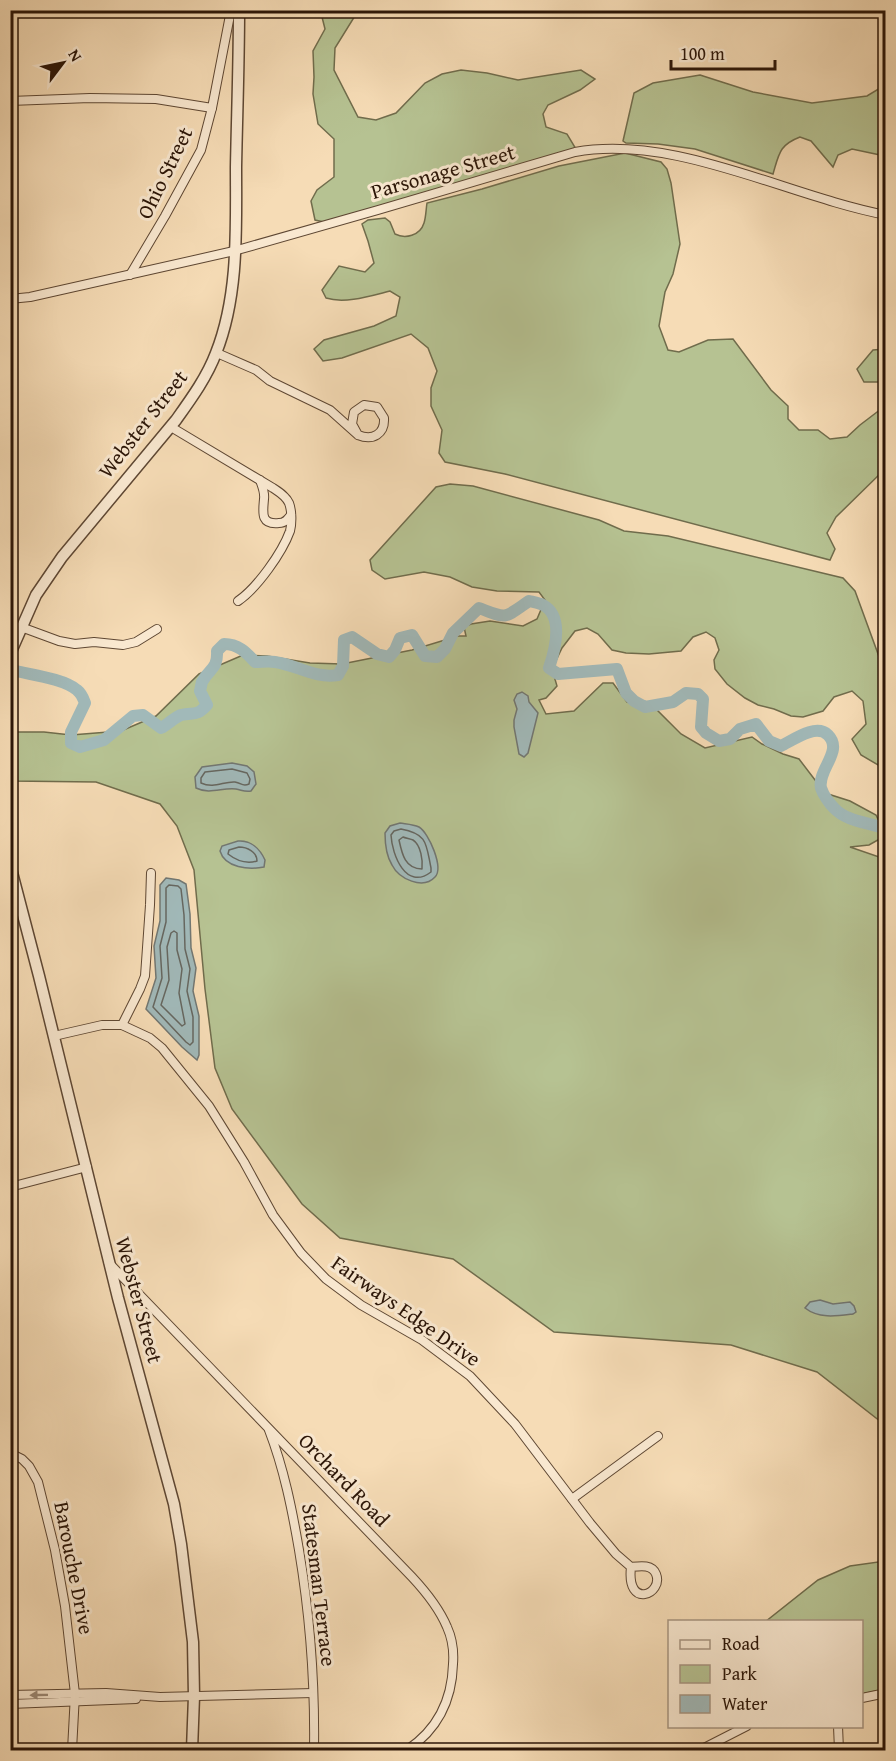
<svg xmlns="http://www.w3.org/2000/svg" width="896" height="1761" viewBox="0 0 896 1761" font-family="'Gentium Book Plus',serif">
  <rect width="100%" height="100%" fill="#f6dcb6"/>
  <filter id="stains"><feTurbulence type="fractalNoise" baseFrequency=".00333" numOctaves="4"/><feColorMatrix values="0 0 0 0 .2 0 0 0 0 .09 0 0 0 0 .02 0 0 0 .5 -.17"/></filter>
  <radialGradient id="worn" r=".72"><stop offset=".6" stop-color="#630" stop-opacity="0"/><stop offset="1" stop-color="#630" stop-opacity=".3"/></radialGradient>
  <g fill="#b6c292" stroke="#706c4c" stroke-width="1.5">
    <polygon points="301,11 358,11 335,48 334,70 358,117 376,120 396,113 425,83 442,74 461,70 487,73 518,80 581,70 595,79 580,90 548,105 543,114 546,127 567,134 576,149 324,222 315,220 311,201 317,190 334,177 334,139 318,124 313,94 314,77 313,51 325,29 321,13"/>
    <path d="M700 75 753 92 812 103 867 96 885 85V156L852 149 838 155 833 167 811 141 800 137C779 145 779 154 773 174L695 149 658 144 626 143 623 141 634 93 653 83Z"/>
    <path d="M625 153 661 162 667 169 671 183 680 244 673 274 665 292 659 326 668 350 679 352 708 340 733 339 771 390 788 406V419L799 430H818L830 439 847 437 860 425 885 406V469L836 517 827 533 835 549 830 560 505 474 445 462 439 453 442 430 431 406V388L437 371 428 348 411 334 342 358 323 361 314 349 324 340 374 326 396 316 400 297 390 291C370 296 345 304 326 298L322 290 339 266 365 272 374 263 368 241 362 224 368 220 385 218 390 222 395 234C405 239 420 236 424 223 426 217 426 209 427 203L482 189 559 166Z"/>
    <polygon points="885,349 885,382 864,382 857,369 873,350"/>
    <polygon points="450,484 473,486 599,520 624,531 668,536 843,578 855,591 885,673 885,769 861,755 852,739 866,724 863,701 852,691 834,697 823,711 803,717 791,716 774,709 758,705 745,698 727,684 715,669 714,660 719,650 715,638 706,632 693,637 681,651 649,654 626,653 612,650 598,634 587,628 575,631 562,648 552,669 557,686 546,698 539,700 546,714 574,711 603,683 613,683 627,702 657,710 681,734 705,748 752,737 762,744 783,754 799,759 825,793 850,801 876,815 885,834 885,836 869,845 850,847 885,859 885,1425 817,1372 731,1345 554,1332 453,1259 340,1238 302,1204 232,1109 215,1068 205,989 194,870 177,826 160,804 96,782 11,781 11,732 44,732 71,735 121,731 156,716 199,674 243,655 267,656 310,663 342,664 412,650 458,636 466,636 464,627 471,624 490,621 523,626 537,619 545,600 539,592 497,591 472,587 450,577 424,572 385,579 372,570 370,560 436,487"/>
    <polygon points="885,1561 885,1689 862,1694 862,1622 765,1622 818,1580 850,1566"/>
  </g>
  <g fill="#a1b9b9" stroke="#727772" stroke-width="1.5">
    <polygon points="522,692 528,696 529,702 538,713 528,753 524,757 519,754 514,727 514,720 517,709 514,700 517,694"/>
    <path d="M232 763 247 766 254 772 256 784 251 791C244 792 242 790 236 789 223 787 210 795 196 788L195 777 202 767Z"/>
    <path d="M400 823C406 824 413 824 419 827 429 833 444 868 435 877 423 890 399 879 392 865 387 857 385 843 385 833L390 826Z"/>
    <path d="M238 841C251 840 260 849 265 860L264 867C249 870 225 868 220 851L222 846Z"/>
    <polygon points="166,878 179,880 186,884 190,914 191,948 196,968 193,991 199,1016 199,1055 197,1060 182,1047 146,1009 156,978 154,946 160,921 160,885"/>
    <path d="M820 1300 833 1304 850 1302 854 1306 856 1312 853 1314C837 1316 819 1319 805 1308L810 1302Z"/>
  </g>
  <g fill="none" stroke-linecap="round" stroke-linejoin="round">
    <g stroke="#666760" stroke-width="1.5">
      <path d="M232 769 247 773 250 779 249 784C242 787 242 783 235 782 224 781 214 789 201 783V778L205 772Z"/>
      <path d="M401 829C428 834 426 844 431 868V872C406 891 392 855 391 835L394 831Z"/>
      <path d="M403 837C405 838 411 839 413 840 421 845 423 861 422 869 405 869 402 854 399 840Z"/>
      <path d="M239 847C247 847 257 852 257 861 247 864 237 861 228 854L229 850Z"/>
      <polygon points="169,885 178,886 181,889 184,915 185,949 190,969 187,991 193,1017 193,1042 190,1045 186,1042 153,1007 162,978 160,946 166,922 166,888"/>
      <polygon points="174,931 177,933 177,950 182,969 179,993 185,1024 182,1026 161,1005 169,980 167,947 171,933"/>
    </g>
    <path stroke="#a1b9b9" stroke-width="12" d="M16 671C33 675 64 679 77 690 82 694 83 698 85 703L71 732V743L80 747 104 740 133 716 143 715 161 728C167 725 175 717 181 715 194 712 196 717 207 705L200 691C201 688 201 685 202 682 209 668 218 670 217 651L224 644C238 644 246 652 255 662 262 662 269 661 275 662 297 665 315 679 338 675L343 666 344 640 352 637 377 654 389 657 395 650 400 638 412 635 425 656 437 657 445 649 453 633 479 608C508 619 503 619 529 601 533 602 539 603 543 605 564 616 555 650 549 668L558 674 617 669 626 693 634 701 645 707 673 702 686 693 698 694 703 699 701 727 706 733 719 741 730 739 740 729 756 724 769 741 781 746C793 740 816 723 828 735 844 751 817 770 821 788 823 794 829 803 834 808 847 822 868 822 886 829"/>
    <g stroke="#5e4733" stroke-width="10">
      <g id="minor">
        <polyline points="10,101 90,98 156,99 212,108"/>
        <polyline points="130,275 165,216 201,150 212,108 231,10"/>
        <path d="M10 299 30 297 234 251 378 210 575 152C675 134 787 196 886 215"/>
        <path d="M217 353 256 370 270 381 330 410 358 435C373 441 385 434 384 418L377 407 364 405 354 412 352 424 358 435"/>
        <path d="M171 427 273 488C279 492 286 496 289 503 292 511 292 523 290 531 282 553 257 588 238 601"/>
        <path d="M260 480C262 486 265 492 264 499 263 512 260 525 279 523 285 523 288 519 291 515"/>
        <polyline points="883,547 886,545"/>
        <polyline points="21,627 59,641 75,644 94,642 123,645 136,642 157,629"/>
        <polyline points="122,1025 140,989 145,976 150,905 151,873"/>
        <path d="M54 1036 102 1025H122L150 1038 162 1048 209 1106 244 1162 273 1215 301 1253 326 1279 361 1305 422 1340 470 1376 515 1424 590 1523 616 1554 631 1567C640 1566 652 1564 656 1574 664 1594 626 1610 631 1567"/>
        <polyline points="10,1187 87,1167"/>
        <path d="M109 1263 412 1577C426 1592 439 1608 447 1627 452 1638 454 1651 453 1664 452 1700 437 1730 407 1750"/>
        <path d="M269 1430C284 1469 292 1509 299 1550 310 1616 315 1683 314 1750"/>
        <polyline points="10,1453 22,1459 29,1466 38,1482 55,1550 65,1606 75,1694 72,1750"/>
        <polyline points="572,1499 658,1436"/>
        <polyline points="10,1695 106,1693 160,1697 313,1693"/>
        <polyline points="862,1698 886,1693"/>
        <polyline points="10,1704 136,1699"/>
        <polyline points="838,1726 839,1750"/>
        <polyline points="700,1750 747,1726"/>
      </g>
    </g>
    <g stroke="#5e4733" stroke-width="13">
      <g id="tertiary">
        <path d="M10 654 36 595 62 557 176 420C191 399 207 377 216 353 239 295 236 228 236 167 237 115 239 63 239 10"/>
        <polyline points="10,865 39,976 118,1298 174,1504 181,1544 193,1642 194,1696 192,1750"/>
      </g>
    </g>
    <use href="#minor" stroke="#f9e8d0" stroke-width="8"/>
    <use href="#tertiary" stroke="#f9e8d0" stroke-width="10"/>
  </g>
  <defs><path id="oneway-solid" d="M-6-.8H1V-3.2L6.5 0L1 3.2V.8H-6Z" transform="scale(1.5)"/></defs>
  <use fill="#9c8976" href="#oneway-solid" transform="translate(39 1695) rotate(179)"/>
  <g text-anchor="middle" stroke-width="6" stroke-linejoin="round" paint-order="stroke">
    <g font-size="21" fill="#2b1507" stroke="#f9e8d0">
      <text transform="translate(443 172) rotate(-16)" y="7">Parsonage Street</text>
      <text transform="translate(165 173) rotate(-64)" y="7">Ohio Street</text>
      <text transform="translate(143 424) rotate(-52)" y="7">Webster Street</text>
      <text transform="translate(139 1300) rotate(75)" y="7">Webster Street</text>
      <text transform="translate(406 1311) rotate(35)" y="7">Fairways Edge Drive</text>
      <text transform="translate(344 1480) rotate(46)" y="7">Orchard Road</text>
      <text transform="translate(74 1568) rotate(79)" y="7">Barouche Drive</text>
      <text transform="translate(319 1585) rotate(83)" y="7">Statesman Terrace</text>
    </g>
  </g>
  <rect width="896" height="1761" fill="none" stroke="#f6dcb6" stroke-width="36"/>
  <rect x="12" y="12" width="872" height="1737" fill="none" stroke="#2b1507" stroke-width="3"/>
  <rect x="18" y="18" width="860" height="1725" fill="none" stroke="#2b1507" stroke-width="1.5"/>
  <rect x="668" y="1620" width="195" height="108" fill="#f9e8d0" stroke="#a79480" stroke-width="1.5"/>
  <rect x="680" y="1640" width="30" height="9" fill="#f9e8d0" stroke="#a79480" stroke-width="1.5"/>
  <text x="722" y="1650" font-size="18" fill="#2b1507">Road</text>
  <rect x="680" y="1665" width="30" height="18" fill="#b6c292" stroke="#a79480" stroke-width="1.5"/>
  <text x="722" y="1680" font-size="18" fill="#2b1507">Park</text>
  <rect x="680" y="1695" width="30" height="18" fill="#a1b9b9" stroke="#a79480" stroke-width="1.5"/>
  <text x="722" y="1710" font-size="18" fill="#2b1507">Water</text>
  <g transform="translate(63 63) rotate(58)" stroke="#f9e8d0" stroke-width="4.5" paint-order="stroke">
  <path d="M0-4.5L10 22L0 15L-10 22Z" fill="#2b1507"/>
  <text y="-9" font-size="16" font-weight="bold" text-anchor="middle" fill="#2b1507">N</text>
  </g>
  <path d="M671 60v9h104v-9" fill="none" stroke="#2b1507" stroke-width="3"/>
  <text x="680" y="60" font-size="18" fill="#2b1507" stroke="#f9e8d0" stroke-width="4.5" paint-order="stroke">100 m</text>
  <rect width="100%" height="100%" filter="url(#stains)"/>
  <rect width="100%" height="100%" fill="url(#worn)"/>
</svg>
